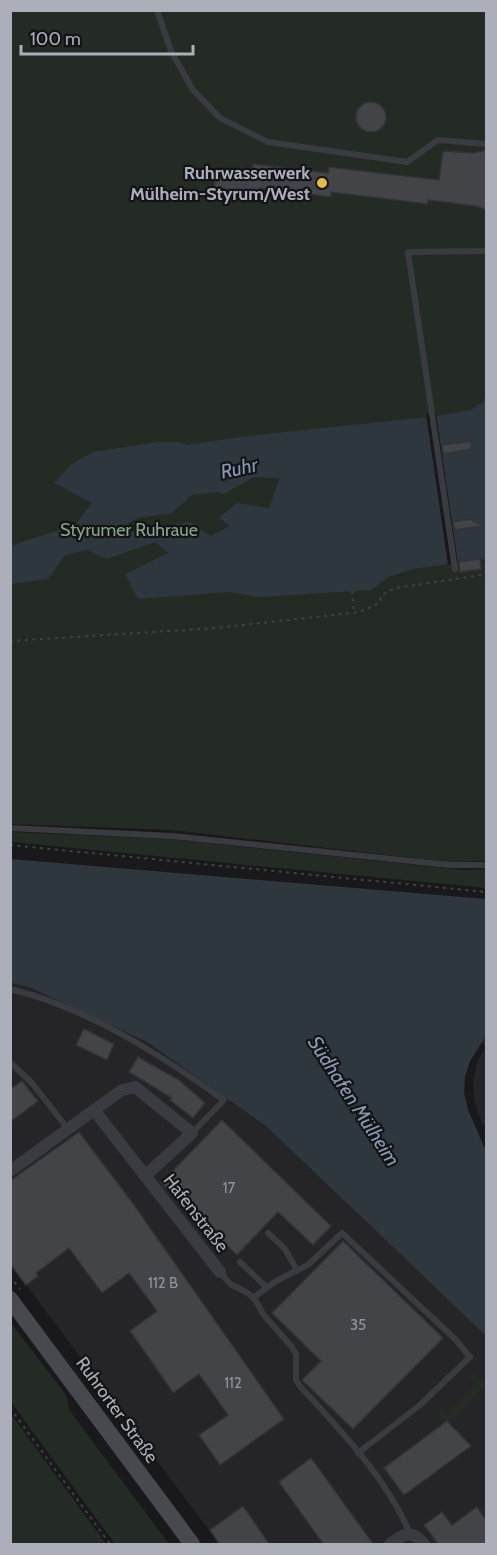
<svg xmlns="http://www.w3.org/2000/svg" width="497" height="1555" viewBox="0 0 497 1555" font-family="Cabin,sans-serif">
  <rect width="100%" height="100%" fill="#19191b"/>
  <g fill="#252528">
    <polygon points="10,983 29,987 147,1042 267,1127 486,1336 486,1544 219,1544 11,1264"/>
    <polygon points="486,1036 486,1127 482,1123 474,1101 473,1083 477,1063 485,1048 482,1041"/>
  </g>
  <g fill="#232b24">
    <polygon points="11,11 486,11 486,861 447,862 171,830 11,824"/>
    <polygon points="11,832 169,839 463,870 486,869 486,888 11,842"/>
    <polygon points="10,1322 66,1395 70,1411 169,1544 115,1544 11,1402"/>
    <polygon points="474,1373 486,1385 454,1418 446,1423 439,1415 438,1410 440,1408 446,1414 448,1413 476,1383 469,1377"/>
    <polygon points="11,1414 106,1544 11,1544"/>
  </g>
  <g fill="#2f373e" fill-rule="evenodd">
    <path d="M486 396V559L412 569 388 577 371 590 259 597 229 592 138 599 125 574 168 553 155 542 107 559 87 550 65 555 48 579 11 584 10 546 75 525 92 503 54 483 72 464 93 452 158 442H179L187 445 248 436 437 416 471 410 483 402ZM254 477 280 478 269 508 236 503 219 518 230 526 211 536 190 522 109 536 137 518 172 513 192 495 217 492 224 494Z"/>
    <polygon points="11,859 486,899 486,1036 470,1061 465,1077 464,1093 468,1110 486,1151 486,1336 267,1127 147,1042 29,987 11,983"/>
  </g>
  <polygon fill="#19191b" points="436,413 458,563 448,565 426,414"/>
  <g fill="#434448" stroke="#333337" stroke-width="1.5">
    <circle cx="371" cy="117" r="15"/>
    <polygon points="486,150 486,210 476,206 428,200 427,204 331,192 331,197 260,188 260,193 214,188 216,171 252,175 253,164 328,173 329,167 439,180 443,151 474,153"/>
    <polygon points="471,441 472,449 443,454 442,445"/>
    <polygon points="470,519 483,526 455,530 453,522"/>
    <polygon points="480,559 481,569 460,572 459,562"/>
    <polygon points="84,1029 114,1044 107,1060 76,1045"/>
    <polygon points="138,1057 179,1080 205,1103 193,1118 170,1100 172,1098 129,1072"/>
    <polygon points="22,1081 38,1101 10,1122 10,1089"/>
    <polygon points="222,1120 331,1226 313,1245 278,1212 237,1255 161,1183"/>
    <polygon points="79,1132 134,1205 284,1419 220,1465 199,1435 228,1415 199,1374 173,1393 152,1362 130,1331 157,1311 129,1273 102,1293 69,1248 36,1273 38,1276 26,1285 10,1264 10,1181"/>
    <polygon points="343,1241 443,1338 353,1429 302,1380 321,1361 272,1313"/>
    <polygon points="447,1421 471,1446 404,1495 384,1468"/>
    <polygon points="311,1458 374,1545 324,1545 279,1482"/>
    <polygon points="243,1506 270,1545 220,1545 210,1530"/>
    <polygon points="477,1507 486,1520 486,1545 439,1545 424,1525 442,1512 452,1525"/>
  </g>
  <g fill="none" stroke-linecap="round" stroke-linejoin="round">
    <g stroke="#404146" stroke-width="2" stroke-dasharray="3 4.5" stroke-linecap="butt">
      <polyline points="352,591 354,613"/>
      <polyline points="10,641 216,628 360,612 379,603 382,595 395,588 482,575 486,576"/>
      <polyline points="10,845 486,892"/>
      <polyline points="10,1276 20,1289"/>
      <polyline points="10,1408 110,1544"/>
    </g>
    <g stroke="#3a3b40" stroke-width="6">
      <polyline points="157,10 171,51 193,90 220,118 268,142 407,162 438,140 486,144"/>
      <polyline points="455,569 408,252 486,251"/>
      <polyline points="10,828 172,836 449,865 486,865"/>
      <path d="M10 989C89 1008 160 1055 224 1100L192 1133"/>
      <polyline points="10,1062 32,1083 68,1129"/>
      <polyline points="268,1233 285,1249 297,1270"/>
      <polyline points="240,1262 266,1287"/>
      <path d="M220 1272 230 1284 248 1293 256 1301 263 1314 291 1346 296 1354V1380L299 1385C339 1429 388 1479 410 1534"/>
      <polyline points="253,1298 276,1281 308,1265 342,1233 455,1339 470,1357 420,1405 358,1453"/>
    </g>
    <g stroke="#3a3b40" stroke-width="12">
      <polyline points="94,1110 220,1272"/>
      <polyline points="10,1171 122,1090 135,1087 192,1133 145,1176"/>
      <path d="M390 1544C404 1534 411 1528 424 1544"/>
    </g>
    <polyline stroke="#48494f" stroke-width="16" points="10,1299 192,1544"/>
  </g>
  <circle fill="#e6bc45" stroke="#141416" stroke-width="2" cx="322" cy="183" r="6"/>
  <g text-anchor="middle" stroke-width="4.5" stroke-linejoin="round" paint-order="stroke">
    <g font-size="15" fill="#92949e">
      <text x="229" y="1193">17</text>
      <text x="163" y="1288">112 B</text>
      <text x="358" y="1330">35</text>
      <text x="233" y="1388">112</text>
    </g>
    <g font-size="18" font-weight="bold" fill="#acafba" stroke="#141416" text-anchor="end">
      <text x="310" y="179">Ruhrwasserwerk<tspan x="310" dy="21">Mülheim-Styrum/West</tspan></text>
    </g>
    <g font-size="18" fill="#85a389" stroke="#141416">
      <text x="129" y="536">Styrumer Ruhraue</text>
    </g>
    <g font-size="18" fill="#acafba" stroke="#141416">
      <text transform="translate(196 1213) rotate(52)" y="6">Hafenstraße</text>
      <text transform="translate(117 1410) rotate(54)" y="6">Ruhrorter Straße</text>
    </g>
    <g font-size="20" font-style="italic" fill="#869ab2" stroke="#141416">
      <text transform="translate(239 468) rotate(-12)" y="7">Ruhr</text>
      <text transform="translate(354 1101) rotate(57)" y="7">Südhafen Mülheim</text>
    </g>
  </g>
  <rect width="497" height="1555" fill="none" stroke="#acafba" stroke-width="24"/>
  <path d="M21 45v9h172v-9" fill="none" stroke="#acafba" stroke-width="3"/>
  <text x="30" y="45" font-size="18" fill="#acafba" stroke="#141416" stroke-width="4.5" paint-order="stroke">100 m</text>
</svg>
